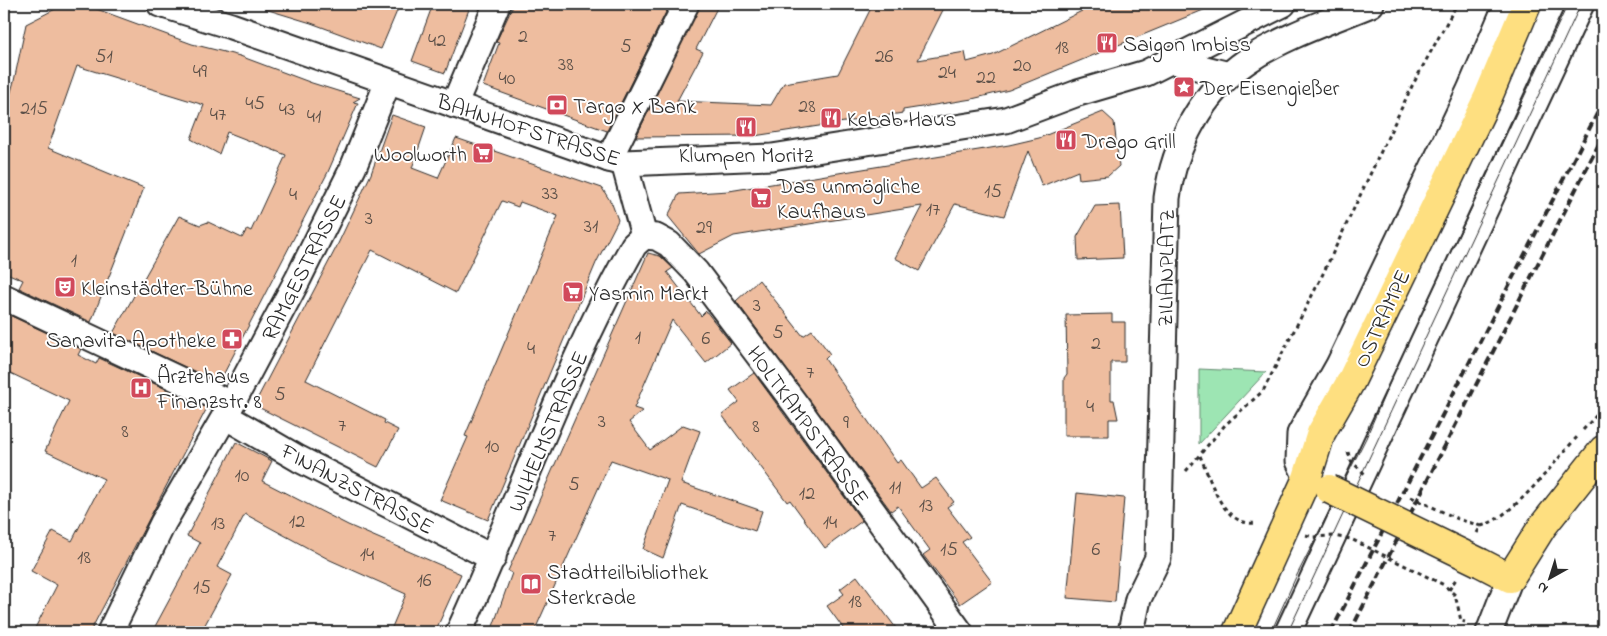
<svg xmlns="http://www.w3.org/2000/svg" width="1607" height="636" viewBox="0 0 1607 636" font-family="'Indie Flower',sans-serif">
  <rect width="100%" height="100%" fill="#fff"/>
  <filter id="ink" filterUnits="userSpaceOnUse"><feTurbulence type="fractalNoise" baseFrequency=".02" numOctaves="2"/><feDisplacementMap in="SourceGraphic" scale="10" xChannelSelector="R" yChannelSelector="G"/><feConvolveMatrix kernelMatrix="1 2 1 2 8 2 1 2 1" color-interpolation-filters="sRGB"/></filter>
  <g filter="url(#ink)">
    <polygon fill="#9de5b3" stroke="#64886f" points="1199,369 1266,372 1199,444"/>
    <g fill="#eebd9f" stroke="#2b2b2b">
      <polygon points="65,4 83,4 192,44 240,56 312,83 360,98 353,102 358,103 328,172 219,383 113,333 179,216 200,225 208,222 242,238 247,229 251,231 286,155 227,132 219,154 191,139 204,105 77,66 48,148 144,188 91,322 19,288 23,280 4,272 4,117 14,81 26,24"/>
      <polygon points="266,4 400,4 381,49 311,23 265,9"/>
      <polygon points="433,4 471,4 445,73 412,61"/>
      <polygon points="514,4 670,4 607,131 483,86 499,43 496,42"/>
      <polygon points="700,4 719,4 696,49 703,52 677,101 771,105 784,83 838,74 873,4 946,4 918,60 965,52 967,62 993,55 1096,4 1218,4 1009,90 972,99 903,110 903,113 754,136 636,137"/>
      <polygon points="1103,112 1114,122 1119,166 1108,176 1079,179 1078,171 1042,186 1028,151 1004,216 955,204 919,271 895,258 922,206 734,236 699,254 668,216 679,194 729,191 1009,145 1039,138"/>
      <polygon points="392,115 426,127 412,168 438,178 456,138 602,188 612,204 618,220 596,263 488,520 440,500 468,437 465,436 558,216 520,202 518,207 502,201 456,293 372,250 306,380 385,420 384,423 398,430 378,467 254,405 336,248 371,174"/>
      <polygon points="1120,205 1123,258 1078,260 1077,237 1095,206"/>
      <polygon points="648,253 660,256 673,268 667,272 701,316 706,311 731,343 706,363 672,320 634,408 643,411 629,422 650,450 683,425 700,431 681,483 762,511 755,531 682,505 663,558 643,549 668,480 611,460 534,632 491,632 512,573 508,571"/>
      <polygon points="759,280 803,336 812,330 830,354 825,359 897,463 901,460 921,488 936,478 954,502 947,507 970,537 962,542 992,582 960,604 923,555 930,550 898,506 891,511 736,301"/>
      <polygon points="5,313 81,349 78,355 96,364 99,358 207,408 90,632 33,632 57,585 31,571 53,531 72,541 104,479 45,451 69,401 4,370"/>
      <polygon points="1112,314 1112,322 1125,322 1125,362 1111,362 1111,400 1114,400 1118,419 1109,419 1109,436 1064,436 1064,378 1067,374 1066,315"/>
      <polygon points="754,373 862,521 825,548 790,500 787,502 722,415 739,402 730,390"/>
      <polygon points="236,442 272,461 262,481 348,525 461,574 435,632 390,632 406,594 330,560 245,514 217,567 232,575 201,632 152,632 200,543 187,536"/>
      <polygon points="1077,493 1124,498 1115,602 1067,598"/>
      <polygon points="857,576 899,632 846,632 827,606 844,594 840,589"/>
    </g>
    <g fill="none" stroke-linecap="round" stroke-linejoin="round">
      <g stroke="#2b2b2b" stroke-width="29">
        <g id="minor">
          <polyline points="160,4 231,26 609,159 624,163 772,157 1006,120 1078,93 1146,73 1283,4"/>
          <polyline points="1169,60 1229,75"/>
          <polyline points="454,105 497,4"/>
          <polyline points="609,159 686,4"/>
          <polyline points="624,163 644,236"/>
          <polyline points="644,236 656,237 669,244 696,272 796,405 960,632"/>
          <polyline points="4,297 231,404"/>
          <polyline points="225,416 299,459 493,558"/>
          <polyline points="1307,478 1299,461 1300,434 1339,365 1470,90 1507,4"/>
          <polyline points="110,632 163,523 225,416 298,279 353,168 388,82"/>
          <path d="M459 632C518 504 564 369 634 245L644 236"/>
          <path d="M1131 632 1138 599 1158 558 1167 198C1174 145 1202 92 1247 61 1284 36 1330 21 1371 4"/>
          <polyline points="1288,632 1581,4"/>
          <polyline points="1489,632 1510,578"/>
        </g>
      </g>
      <g stroke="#2b2b2b" stroke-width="31">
        <g id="major">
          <polyline points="1481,563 1510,578 1542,527 1603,450"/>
          <polyline points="1237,632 1307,478 1321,433 1351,381 1488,97 1527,4"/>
        </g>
      </g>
      <g stroke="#2b2b2b" stroke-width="3" stroke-dasharray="4 4" stroke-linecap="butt">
        <polyline points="1394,7 1404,4"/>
        <polyline points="1583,430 1603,408"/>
        <path d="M1200 456C1212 482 1222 527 1257 523"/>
        <polyline points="1186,471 1225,425 1263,391 1320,280 1412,86 1457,4"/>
        <path d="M1477 533 1481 526C1514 517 1554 462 1578 436"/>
        <polyline points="1449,590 1456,579"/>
        <polyline points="1458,607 1461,621 1465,622"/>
      </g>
      <use href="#minor" stroke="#fff" stroke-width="25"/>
      <use href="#major" stroke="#fedf80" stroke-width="28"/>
      <g stroke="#2b2b2b" stroke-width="1">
        <polyline points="1271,632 1295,579 1366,438 1396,368 1568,4"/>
        <polyline points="1288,632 1581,4"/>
      </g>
      <g stroke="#2b2b2b" stroke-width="4" stroke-dasharray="8 4" stroke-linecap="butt">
        <polyline points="1331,632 1603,102"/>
        <polyline points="1350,632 1603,136"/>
      </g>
      <g stroke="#2b2b2b" stroke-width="31" stroke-linecap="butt">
        <polyline id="major-bridge" points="1329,489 1481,563"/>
      </g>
      <g stroke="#2b2b2b" stroke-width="3" stroke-dasharray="4 4" stroke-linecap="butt">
        <polyline points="1348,452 1350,460 1367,476"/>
        <polyline points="1411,497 1458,519 1481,526"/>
        <polyline points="1306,535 1313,537 1333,536 1351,539 1444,585 1455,595 1458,607"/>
      </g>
      <use href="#major-bridge" stroke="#fedf80" stroke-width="28"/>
    </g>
  </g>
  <defs>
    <g id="restaurant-square" transform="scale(1.125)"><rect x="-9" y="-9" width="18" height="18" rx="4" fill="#d1495b" stroke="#fff"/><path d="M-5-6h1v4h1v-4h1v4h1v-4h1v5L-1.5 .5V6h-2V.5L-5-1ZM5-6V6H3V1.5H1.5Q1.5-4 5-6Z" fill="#fff"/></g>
    <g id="sight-square" transform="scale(1.125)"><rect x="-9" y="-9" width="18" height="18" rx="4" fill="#d1495b" stroke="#fff"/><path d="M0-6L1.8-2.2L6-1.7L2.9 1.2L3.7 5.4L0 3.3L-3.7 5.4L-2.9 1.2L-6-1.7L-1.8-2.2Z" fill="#fff"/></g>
    <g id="bank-square" transform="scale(1.125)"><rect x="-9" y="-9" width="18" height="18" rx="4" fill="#d1495b" stroke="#fff"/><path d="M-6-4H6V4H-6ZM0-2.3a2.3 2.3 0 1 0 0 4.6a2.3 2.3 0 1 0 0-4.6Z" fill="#fff"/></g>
    <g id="supermarket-square" transform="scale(1.125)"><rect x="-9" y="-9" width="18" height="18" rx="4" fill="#d1495b" stroke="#fff"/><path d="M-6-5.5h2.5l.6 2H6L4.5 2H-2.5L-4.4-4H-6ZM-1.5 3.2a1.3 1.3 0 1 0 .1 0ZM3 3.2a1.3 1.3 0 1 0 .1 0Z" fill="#fff"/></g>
    <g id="theatre-square" transform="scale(1.125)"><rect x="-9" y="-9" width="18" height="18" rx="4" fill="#d1495b" stroke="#fff"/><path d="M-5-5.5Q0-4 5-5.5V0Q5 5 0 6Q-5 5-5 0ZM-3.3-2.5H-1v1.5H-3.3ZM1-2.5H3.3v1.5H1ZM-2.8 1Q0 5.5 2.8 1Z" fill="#fff"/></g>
    <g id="pharmacy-square" transform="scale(1.125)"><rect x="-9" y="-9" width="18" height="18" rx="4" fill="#d1495b" stroke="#fff"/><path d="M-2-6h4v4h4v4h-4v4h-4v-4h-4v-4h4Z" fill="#fff"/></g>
    <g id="hospital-square" transform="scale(1.125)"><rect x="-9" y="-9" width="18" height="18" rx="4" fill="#d1495b" stroke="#fff"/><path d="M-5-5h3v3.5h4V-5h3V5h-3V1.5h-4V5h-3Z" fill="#fff"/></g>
    <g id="library-square" transform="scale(1.125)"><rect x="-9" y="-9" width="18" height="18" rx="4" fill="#d1495b" stroke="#fff"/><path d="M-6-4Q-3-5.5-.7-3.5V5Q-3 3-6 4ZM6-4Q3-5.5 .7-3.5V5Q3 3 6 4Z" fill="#fff"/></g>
  </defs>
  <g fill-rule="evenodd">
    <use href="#restaurant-square" x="1107" y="43"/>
    <use href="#sight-square" x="1184" y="87"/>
    <use href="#bank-square" x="557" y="105"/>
    <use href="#restaurant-square" x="831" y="118"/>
    <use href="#restaurant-square" x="746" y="127"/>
    <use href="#restaurant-square" x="1066" y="140"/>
    <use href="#supermarket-square" x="483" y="153"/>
    <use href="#supermarket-square" x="761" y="198"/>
    <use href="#theatre-square" x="65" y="287"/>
    <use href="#supermarket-square" x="573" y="292"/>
    <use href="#pharmacy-square" x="232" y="339"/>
    <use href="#hospital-square" x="141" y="388"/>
    <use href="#library-square" x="531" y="584"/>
  </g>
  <g text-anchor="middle" stroke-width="4" stroke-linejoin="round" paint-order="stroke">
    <g font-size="20" fill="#5c5048">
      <text x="523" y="42">2</text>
      <text x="437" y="46">42</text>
      <text x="626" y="52">5</text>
      <text x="1062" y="53">18</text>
      <text x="104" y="62">51</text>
      <text x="884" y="62">26</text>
      <text x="566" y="70">38</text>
      <text x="1022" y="71">20</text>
      <text x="200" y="77">49</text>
      <text x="947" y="78">24</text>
      <text x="986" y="83">22</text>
      <text x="507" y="84">40</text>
      <text x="255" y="109">45</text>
      <text x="807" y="112">28</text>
      <text x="34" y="114">215</text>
      <text x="287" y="115">43</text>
      <text x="218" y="120">47</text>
      <text x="314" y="122">41</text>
      <text x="993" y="197">15</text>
      <text x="550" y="199">33</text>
      <text x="293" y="200">4</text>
      <text x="933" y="215">17</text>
      <text x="369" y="224">3</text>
      <text x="591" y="232">31</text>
      <text x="704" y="233">29</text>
      <text x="74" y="266">1</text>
      <text x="757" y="311">3</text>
      <text x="778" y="338">5</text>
      <text x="638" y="343">1</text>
      <text x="706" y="344">6</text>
      <text x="1096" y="349">2</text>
      <text x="531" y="354">4</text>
      <text x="810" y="378">7</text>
      <text x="280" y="400">5</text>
      <text x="1090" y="412">4</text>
      <text x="602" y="427">3</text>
      <text x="846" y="428">9</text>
      <text x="342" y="431">7</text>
      <text x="756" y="432">8</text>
      <text x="125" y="437">8</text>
      <text x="492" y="452">10</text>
      <text x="242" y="481">10</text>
      <text x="574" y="490">5</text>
      <text x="895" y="493">11</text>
      <text x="807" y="499">12</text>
      <text x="926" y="511">13</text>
      <text x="297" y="527">12</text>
      <text x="830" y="528">14</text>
      <text x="218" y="529">13</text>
      <text x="552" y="541">7</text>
      <text x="949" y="555">15</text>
      <text x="1096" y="555">6</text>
      <text x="367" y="560">14</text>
      <text x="84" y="563">18</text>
      <text x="424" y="586">16</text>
      <text x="202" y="593">15</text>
      <text x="855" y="607">18</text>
    </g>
    <g font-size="22" fill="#2b2b2b" stroke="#fff" text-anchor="start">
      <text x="1123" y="51">Saigon Imbiss</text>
      <text x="1200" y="95">Der Eisengießer</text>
      <text x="573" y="113">Targo X Bank</text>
      <text x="847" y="126">Kebab Haus</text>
      <text x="1082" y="148">Drago Grill</text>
      <text x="467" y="161" text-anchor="end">Woolworth</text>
      <text x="746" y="162" text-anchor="middle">Klumpen Moritz</text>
      <text x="777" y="193">Das unmögliche<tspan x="777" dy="25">Kaufhaus</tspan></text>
      <text x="81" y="295">Kleinstädter-Bühne</text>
      <text x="589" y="300">Yasmin Markt</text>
      <text x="216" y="347" text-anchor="end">Sanavita Apotheke</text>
      <text x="157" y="383">Ärztehaus<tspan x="157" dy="25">Finanzstr. 8</tspan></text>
      <text x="547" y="579">Stadtteilbibliothek<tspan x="547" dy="25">Sterkrade</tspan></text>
    </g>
    <g font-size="22" fill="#2b2b2b" stroke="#fff">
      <text transform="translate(529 129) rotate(18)" y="8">BAHNHOFSTRASSE</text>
      <text transform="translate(303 267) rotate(-63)" y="8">RAMGESTRASSE</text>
      <text transform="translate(1165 268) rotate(-89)" y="8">ZILIANPLATZ</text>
      <text transform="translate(1381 318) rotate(-65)" y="8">OSTRAMPE</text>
      <text transform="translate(809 425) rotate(54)" y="8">HOLTKAMPSTRASSE</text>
      <text transform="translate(547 431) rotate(-67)" y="8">WILHELMSTRASSE</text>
      <text transform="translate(358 488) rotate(28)" y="8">FINANZSTRASSE</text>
    </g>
  </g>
  <rect width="1607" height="636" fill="none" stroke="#fff" stroke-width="20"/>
  <rect x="10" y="10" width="1587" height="616" fill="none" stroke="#2b2b2b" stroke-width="2" filter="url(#ink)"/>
  <g transform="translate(1550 578) rotate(219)" stroke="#ffffff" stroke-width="4" paint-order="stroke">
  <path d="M0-4L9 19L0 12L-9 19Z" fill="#2b2b2b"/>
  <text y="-8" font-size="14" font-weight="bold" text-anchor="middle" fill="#2b2b2b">N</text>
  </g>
</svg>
